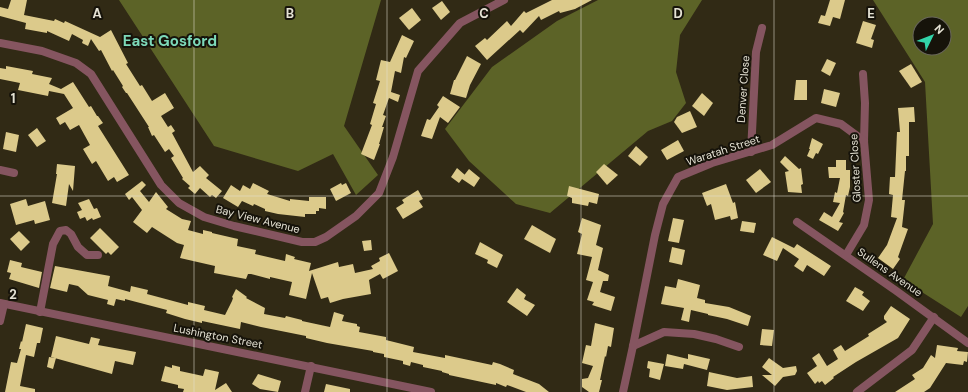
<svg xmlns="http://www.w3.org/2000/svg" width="968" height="392" viewBox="0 0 968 392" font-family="'DM Sans',sans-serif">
  <rect width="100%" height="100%" fill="#312a15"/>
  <g fill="#5c6327" fill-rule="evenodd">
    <polygon points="119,0 381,0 344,126 378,175 356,195 333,154 298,171 214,146"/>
    <polygon points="598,0 702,0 680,35 676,72 686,103 672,121 648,131 550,213 516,204 469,161 445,129 492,67 557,21"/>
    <path d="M873 0H968V306L961 317 903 280 933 224 925 82ZM920 24H944V48H920Z"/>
  </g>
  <g fill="#dcca8b">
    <polygon points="11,0 27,0 24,15 54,21 55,19 64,23 65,21 100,37 111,30 128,63 126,64 140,86 142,85 152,101 165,93 174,108 161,116 168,127 171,125 175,131 172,133 193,172 200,166 209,175 206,178 222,191 216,198 212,195 210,197 200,188 195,194 188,188 190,186 182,179 183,178 171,158 174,156 169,149 165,152 154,135 152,136 148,127 149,127 127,93 126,93 122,87 123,86 113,70 112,71 101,50 99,51 91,39 88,46 82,43 83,40 72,34 69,41 47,31 47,33 25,29 26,23 0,16 0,7 8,9"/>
    <polygon points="552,0 592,0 575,9 560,13 559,11 541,20 539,16 523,33 520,30 487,60 475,46 485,38 487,40 507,21 511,26 524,11 526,13"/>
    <polygon points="830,0 845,0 840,19 833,17 830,26 818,23 821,15 825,16"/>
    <polygon points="442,1 450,12 441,20 432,8"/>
    <polygon points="412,8 421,20 409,30 399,18"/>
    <polygon points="863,21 876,25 871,39 874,40 872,48 856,43"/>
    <polygon points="402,35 414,41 406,58 404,57 401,73 395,71 391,92 400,95 398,102 389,98 383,115 386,116 382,127 384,127 379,144 380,144 374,160 361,154 372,125 370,124 376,104 373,103 380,81 376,80 381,60 390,62"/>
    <polygon points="467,56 481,64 470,85 466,98 450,94 454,80 455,80"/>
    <polygon points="827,59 836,63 830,76 821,71"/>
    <polygon points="911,64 922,82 911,88 899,71"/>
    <polygon points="6,66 33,71 32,74 52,78 49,84 61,89 73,82 89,107 91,106 97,116 98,116 103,123 98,126 129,175 117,182 114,177 108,181 96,161 92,164 83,149 90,145 79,125 70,130 65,122 60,125 56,118 73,108 64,94 49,91 48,96 18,90 20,83 0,79 0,68 6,69"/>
    <polygon points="796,80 807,80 807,100 794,100"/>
    <polygon points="824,89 840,93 836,107 821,103"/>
    <polygon points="702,93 713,103 704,116 692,106"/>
    <polygon points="443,96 460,107 448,123 440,117 432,139 421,136 427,119 430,120 439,107 437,105"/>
    <polygon points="914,107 915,122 909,122 909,156 906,156 906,171 905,171 902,200 905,200 902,227 908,229 898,257 900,259 893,269 878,258 887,245 897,218 891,217 893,195 889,194 890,177 895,177 897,132 900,132 898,108"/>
    <polygon points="690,111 697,127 682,133 674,122 677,117"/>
    <polygon points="37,128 46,141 37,147 28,135"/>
    <polygon points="6,132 19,135 16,152 3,149"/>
    <polygon points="812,138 823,144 818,154 816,153 813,159 807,156 810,149 809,149"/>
    <polygon points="678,140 684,151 667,160 661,150"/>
    <polygon points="636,146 648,157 640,166 628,156"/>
    <polygon points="785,156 799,169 801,168 803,184 801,185 802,193 788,192 785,172 789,171 780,162"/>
    <polygon points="836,160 846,160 846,170 850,170 850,187 848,196 846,195 843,212 844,213 839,222 843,223 838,231 819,220 824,212 832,217 840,203 833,202 835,192 837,193 840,178 829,178 828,167 836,167"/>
    <polygon points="57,164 75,166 73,191 69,184 66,206 52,203 57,174 56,174"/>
    <polygon points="604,164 618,175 607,185 596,172"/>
    <polygon points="457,168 465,175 462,178 469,169 480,178 474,187 462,179 459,183 451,177"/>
    <polygon points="760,169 771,182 756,193 746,180"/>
    <polygon points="142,181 146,185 140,191 149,202 156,192 168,207 166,209 182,219 191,221 188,230 203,234 203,230 212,232 212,233 238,239 237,246 256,250 255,254 285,261 286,254 295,257 294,259 311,263 309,271 338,262 339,267 353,264 355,273 373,269 371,266 380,261 379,258 389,253 398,271 383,279 380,274 369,280 371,294 343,299 330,303 328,297 321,299 312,273 306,299 289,295 292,282 270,277 270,279 251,274 248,274 246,279 214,273 215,266 180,258 184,245 177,243 152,227 147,233 133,222 142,210 132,197 129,200 125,194"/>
    <polygon points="253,183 269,191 267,194 290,201 290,199 309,201 309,197 326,197 326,209 319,208 319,211 316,211 316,214 305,214 305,217 278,214 265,211 265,209 254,204 253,206 242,201 238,207 223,198 231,185 240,191 243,185 250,189"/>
    <polygon points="341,183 342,185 346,183 351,193 336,201 330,189"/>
    <polygon points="726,184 733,203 735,202 738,218 731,220 730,216 715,220 711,204 707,206 702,193"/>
    <polygon points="569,186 599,194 597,204 589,202 588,206 572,203 572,198 567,196"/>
    <polygon points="418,190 423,199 419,201 423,207 403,219 396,208 404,203 402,200"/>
    <polygon points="26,199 28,206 45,201 50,220 35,224 34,220 16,225 10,204"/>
    <polygon points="89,199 94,209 97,208 101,217 93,220 92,218 87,221 85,217 80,219 77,212 82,210 78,203"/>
    <polygon points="582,218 601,225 596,245 603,248 598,270 609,275 608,281 603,281 600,292 615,297 611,311 592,305 594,302 587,300 593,282 586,280 592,257 577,254 582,234 578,232"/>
    <polygon points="673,218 684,220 679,243 668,241"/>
    <polygon points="742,221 756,223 754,233 740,231"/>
    <polygon points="532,225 556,239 550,253 524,239"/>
    <polygon points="100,228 119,247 111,255 108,252 106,254 90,238"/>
    <polygon points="19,231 30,242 21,251 10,239"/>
    <polygon points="772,237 794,248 797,244 831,266 824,276 807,265 803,272 794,266 799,259 783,248 777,261 763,255"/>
    <polygon points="371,240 372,250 364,251 362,241"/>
    <polygon points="480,242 503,255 497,268 487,263 488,260 475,254"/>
    <polygon points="672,247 685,250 682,265 669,262"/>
    <polygon points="10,260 22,263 21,267 42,272 39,288 9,279 11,273 7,272"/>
    <polygon points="55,266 110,276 108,286 130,292 131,286 148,290 147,294 188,305 188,302 205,306 204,310 225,315 232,301 233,298 232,297 236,289 247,297 246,298 265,308 264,314 285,318 286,316 302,320 302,321 330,327 334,312 344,315 342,321 357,324 357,326 360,327 359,332 386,337 386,340 414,347 413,352 445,358 445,355 492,365 493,362 500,364 514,370 513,374 539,384 549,392 526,392 507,385 506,387 496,383 496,385 449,375 449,374 442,372 442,371 423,367 423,365 411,362 410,366 403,364 403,361 384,357 384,354 373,352 373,351 327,343 306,338 306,336 261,327 241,322 240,329 202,321 202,323 185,319 166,313 167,310 125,299 125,301 116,299 114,306 107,304 108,300 88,295 78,286 69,284 67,292 50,288"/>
    <polygon points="678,279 700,285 697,298 705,300 705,303 729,307 751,316 748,326 727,319 708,315 708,314 691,310 689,322 681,320 684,308 661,304 665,286 676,288"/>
    <polygon points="855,287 864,292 862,295 870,301 863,311 846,301"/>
    <polygon points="517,288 526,295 524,299 535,305 527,316 507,302"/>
    <polygon points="891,306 910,319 898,338 856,362 833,377 834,378 825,385 822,381 819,383 818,381 815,384 807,373 817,366 812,358 819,353 827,366 838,359 833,350 841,345 845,351 869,336 868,334 887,322 884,319 884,316"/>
    <polygon points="595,323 614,328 611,347 608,346 606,357 605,356 600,380 602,380 599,392 589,392 582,387 582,379 588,378 593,366 582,363 586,345 591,346"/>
    <polygon points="26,324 43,328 40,343 37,343 34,357 26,355 20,386 35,389 35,392 5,392 11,362 17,363 21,349 19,349 21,341 22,342"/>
    <polygon points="762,329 774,330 772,346 760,345"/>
    <polygon points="56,336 89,344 91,337 100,339 98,345 136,352 133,365 115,361 112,374 51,357"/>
    <polygon points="937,345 958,348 957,351 968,352 967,362 964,361 963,365 946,363 930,388 924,392 895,392 915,379 912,375 923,368 931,355 935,358"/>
    <polygon points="667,354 688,359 688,354 710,359 707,370 684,364 683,369 665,366"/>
    <polygon points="49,357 56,358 53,369 47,367"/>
    <polygon points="769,358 783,368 796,366 797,371 795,375 783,377 775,386 762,375 772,375 762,367"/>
    <polygon points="648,361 664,364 660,380 649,377 650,369 647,368"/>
    <polygon points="172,365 180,367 180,371 203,376 205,369 219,372 215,390 226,383 232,392 183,392 184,389 178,388 178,385 161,381 165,366 172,368"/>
    <polygon points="709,372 737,378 752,376 753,387 727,390 707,386"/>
    <polygon points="258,374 281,381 278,392 260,389 252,384"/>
    <polygon points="326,384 350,389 350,392 324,392"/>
  </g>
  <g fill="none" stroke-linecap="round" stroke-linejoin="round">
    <g stroke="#855560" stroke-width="8">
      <polyline points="0,43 42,51 76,63 91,74 161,185 179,203 204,217 234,226 302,242 315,242 326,237 356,216 379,193 393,157 418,71 460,23 504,0"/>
      <polyline points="751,152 756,52 762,28"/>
      <polyline points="0,170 14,173"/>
      <polyline points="797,222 895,290 968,343"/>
      <polyline points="846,255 864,225 869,200 864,141 865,103 863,74"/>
      <polyline points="0,303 431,392"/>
      <polyline points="40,312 53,244 60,231 66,230 71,234 78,247 87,255 98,255"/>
      <polyline points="0,321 4,304"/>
      <polyline points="633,346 664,332 694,334 716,339 739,347"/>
      <polyline points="305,392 311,366"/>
      <polyline points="623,392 633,346 655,235 663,204 678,177 712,163 772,145 816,118 841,124 864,141"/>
      <polyline points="857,392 912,350 934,317"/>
    </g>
  </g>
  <path fill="none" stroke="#e5e2d4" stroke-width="1" stroke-opacity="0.55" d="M194 0V392M387 0V392M581 0V392M774 0V392M0 196H968"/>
  <g text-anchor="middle" stroke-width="4" stroke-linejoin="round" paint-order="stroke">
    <g font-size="11" fill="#e5e2d4" stroke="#16130a">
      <text transform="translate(743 89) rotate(-86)" y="4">Denver Close</text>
      <text transform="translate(723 150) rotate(-18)" y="4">Waratah Street</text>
      <text transform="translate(855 168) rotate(-93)" y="4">Gloster Close</text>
      <text transform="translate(258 219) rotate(14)" y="4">Bay View Avenue</text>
      <text transform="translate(890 272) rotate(35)" y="4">Sullens Avenue</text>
      <text transform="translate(218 336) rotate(11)" y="4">Lushington Street</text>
    </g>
    <g font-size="15" font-weight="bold" fill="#7dd9b9" stroke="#16130a">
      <text x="170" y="46">East Gosford</text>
    </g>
  </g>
  <g font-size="13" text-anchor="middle" font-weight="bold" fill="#e5e2d4" stroke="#16130a" stroke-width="4" stroke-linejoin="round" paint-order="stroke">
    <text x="97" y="18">A</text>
    <text x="290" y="18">B</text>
    <text x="484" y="18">C</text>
    <text x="678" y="18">D</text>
    <text x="871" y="18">E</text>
    <text x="13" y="103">1</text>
    <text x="13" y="299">2</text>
  </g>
  <g transform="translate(932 36) rotate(47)"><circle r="19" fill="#16130a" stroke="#69665b"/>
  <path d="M0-3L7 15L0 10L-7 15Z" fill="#32d4a9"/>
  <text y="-6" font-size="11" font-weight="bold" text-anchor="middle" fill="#e5e2d4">N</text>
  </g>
</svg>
